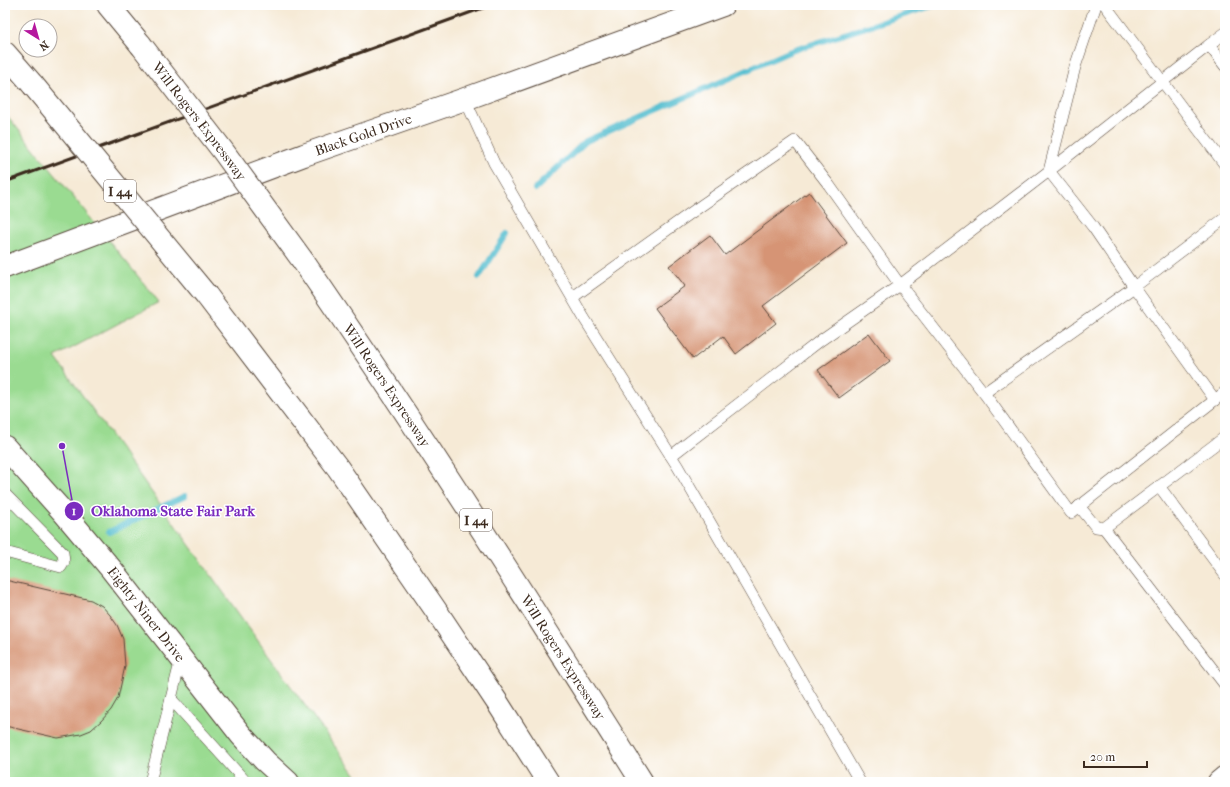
<svg xmlns="http://www.w3.org/2000/svg" width="1230" height="787" viewBox="0 0 1230 787" font-family="'IM FELL French Canon',serif">
  <rect width="100%" height="100%" fill="#fff"/>
  <filter id="ink" filterUnits="userSpaceOnUse"><feTurbulence type="fractalNoise" baseFrequency=".025" numOctaves="2"/><feDisplacementMap in="SourceGraphic" scale="8" xChannelSelector="R" yChannelSelector="G"/><feConvolveMatrix kernelMatrix="1 2 1 2 8 2 1 2 1" color-interpolation-filters="sRGB"/></filter>
  <filter id="wash" filterUnits="userSpaceOnUse"><feTurbulence type="fractalNoise" baseFrequency=".012" numOctaves="4" result="noise"/><feDisplacementMap in="SourceGraphic" scale="16" xChannelSelector="R" yChannelSelector="G"/><feGaussianBlur stdDeviation="0.9" result="paint"/><feColorMatrix in="noise" values="0 0 0 0 0 0 0 0 0 0 0 0 0 0 0 0 0 1.4 0 .05"/><feComposite in="paint" operator="in"/></filter>
  <g filter="url(#wash)">
    <rect width="100%" height="100%" fill="#f6ead6"/>
    <polygon fill="#9adb91" stroke="#6a8258" points="5,113 159,302 55,357 271,659 361,782 5,782"/>
    <g fill="none" stroke-linecap="round" stroke-linejoin="round">
      <g stroke="#53bdcf" stroke-width="6">
        <polyline points="535,189 586,141 791,51 935,5"/>
        <polyline points="479,277 507,233"/>
        <polyline points="109,532 185,496"/>
      </g>
    </g>
    <g id="blocks">
      <g fill="#d69475">
        <polygon points="809,192 847,243 763,306 776,323 736,354 723,336 693,359 655,308 685,286 669,266 710,235 725,255"/>
        <polygon points="869,333 890,361 839,398 818,370"/>
        <polygon points="5,580 91,600 102,606 110,615 117,625 123,639 125,666 118,698 111,710 101,721 91,730 81,734 58,738 5,726"/>
      </g>
    </g>
  </g>
  <g filter="url(#ink)">
    <use href="#blocks" fill-opacity="0" stroke="#57473a" stroke-width="1"/>
    <g fill="none" stroke-linecap="round" stroke-linejoin="round">
      <g stroke="#57473a" stroke-width="12">
        <g id="lane">
          <polyline points="1096,5 1075,67 1049,171 900,285 984,393 1071,513 1225,392"/>
          <polyline points="1105,5 1225,165"/>
          <polyline points="1209,45 1225,33"/>
          <polyline points="465,99 494,163 584,318 678,467 860,782"/>
          <polyline points="573,297 702,205 795,141 829,185 900,285 821,340 671,456"/>
          <polyline points="984,393 1134,287 1225,218"/>
          <polyline points="1215,400 1134,287 1093,227 1049,171 1209,45 1225,66"/>
          <polyline points="1225,437 1104,528 1225,685"/>
          <polyline points="1159,486 1225,575"/>
          <polyline points="5,494 63,553 64,562 61,567 5,552"/>
          <polyline points="1079,506 1096,527 1104,528"/>
          <polyline points="171,699 246,782"/>
          <polyline points="150,782 181,659"/>
        </g>
      </g>
      <g stroke="#57473a" stroke-width="24">
        <polyline id="street" points="1219,782 1225,777"/>
      </g>
      <g stroke="#57473a" stroke-width="24">
        <g id="secondary">
          <path id="s1" d="M5 267 304 155 465 99 723 5"/>
          <path id="s2" d="M5 447 64 513 112 570 241 735 265 761 288 782"/>
        </g>
      </g>
      <g stroke="#57473a" stroke-width="24">
        <g id="highway">
          <polyline points="108,5 141,45"/>
          <polyline points="5,53 33,85"/>
          <path id="s3" d="M303 261C421 432 532 607 642 782"/>
          <polyline points="207,296 338,468 435,609 499,705 548,782"/>
        </g>
      </g>
      <use href="#lane" stroke="#fff" stroke-width="11"/>
      <use href="#street" stroke="#fff" stroke-width="22"/>
      <use href="#secondary" stroke="#fff" stroke-width="22"/>
      <use href="#highway" stroke="#fff" stroke-width="22"/>
      <polyline stroke="#3b2a1e" stroke-width="3" points="5,182 491,5"/>
      <g stroke="#57473a" stroke-width="24" stroke-linecap="butt">
        <g id="highway-bridge">
          <path id="s4" d="M141 45 223 151 303 261"/>
          <polyline points="33,85 207,296"/>
        </g>
      </g>
      <use href="#highway-bridge" stroke="#fff" stroke-width="22"/>
    </g>
  </g>
  <g text-anchor="middle" stroke-width="3" stroke-linejoin="round" paint-order="stroke">
    <g fill="#fff" stroke="#766a62" stroke-width="1">
      <rect x="104" y="180" width="32" height="22" rx="3"/>
      <rect x="460" y="509" width="32" height="22" rx="3"/>
    </g>
    <g font-size="13" font-weight="bold" fill="#3b2a1e">
      <text x="120" y="196">I 44</text>
      <text x="476" y="525">I 44</text>
    </g>
    <g font-size="14" fill="#3b2a1e" stroke="#fff">
      <text dy="5" stroke="none"><textPath href="#s4" startOffset="96">Will Rogers Expressway</textPath></text>
      <text dy="5" stroke="none"><textPath href="#s1" startOffset="382">Black Gold Drive</textPath></text>
      <text dy="5" stroke="none"><textPath href="#s3" startOffset="150">Will Rogers Expressway</textPath></text>
      <text dy="5" stroke="none"><textPath href="#s2" startOffset="219">Eighty Niner Drive</textPath></text>
      <text dy="5" stroke="none"><textPath href="#s3" startOffset="474">Will Rogers Expressway</textPath></text>
    </g>
  </g>
  <path fill="none" stroke="#7b2cbf" stroke-width="1.5" d="M62 446L74 511"/>
  <g fill="#7b2cbf" stroke="#fff" stroke-width="1.5">
    <circle cx="62" cy="446" r="4"/>
    <circle cx="74" cy="511" r="10"/>
  </g>
  <g font-size="12" text-anchor="middle" font-weight="bold" fill="#fff">
    <text x="74" y="515">1</text>
  </g>
  <g font-size="15" text-anchor="middle" font-weight="bold" fill="#7b2cbf" stroke="#fff" stroke-width="3" stroke-linejoin="round" paint-order="stroke">
    <text x="173" y="516">Oklahoma State Fair Park</text>
  </g>
  <rect width="1230" height="787" fill="none" stroke="#fff" stroke-width="20"/>
  <g transform="translate(38 38) rotate(143)"><circle r="19" fill="#ffffff" stroke="#b1aaa5"/>
  <path d="M0-3L7 15L0 10L-7 15Z" fill="#b5179e"/>
  <text y="-6" font-size="11" font-weight="bold" text-anchor="middle" fill="#3b2a1e">N</text>
  </g>
  <path d="M1084 761v6h63v-6" fill="none" stroke="#3b2a1e" stroke-width="2"/>
  <text x="1090" y="761" font-size="12" fill="#3b2a1e" stroke="#ffffff" stroke-width="3" paint-order="stroke">20 m</text>
</svg>
